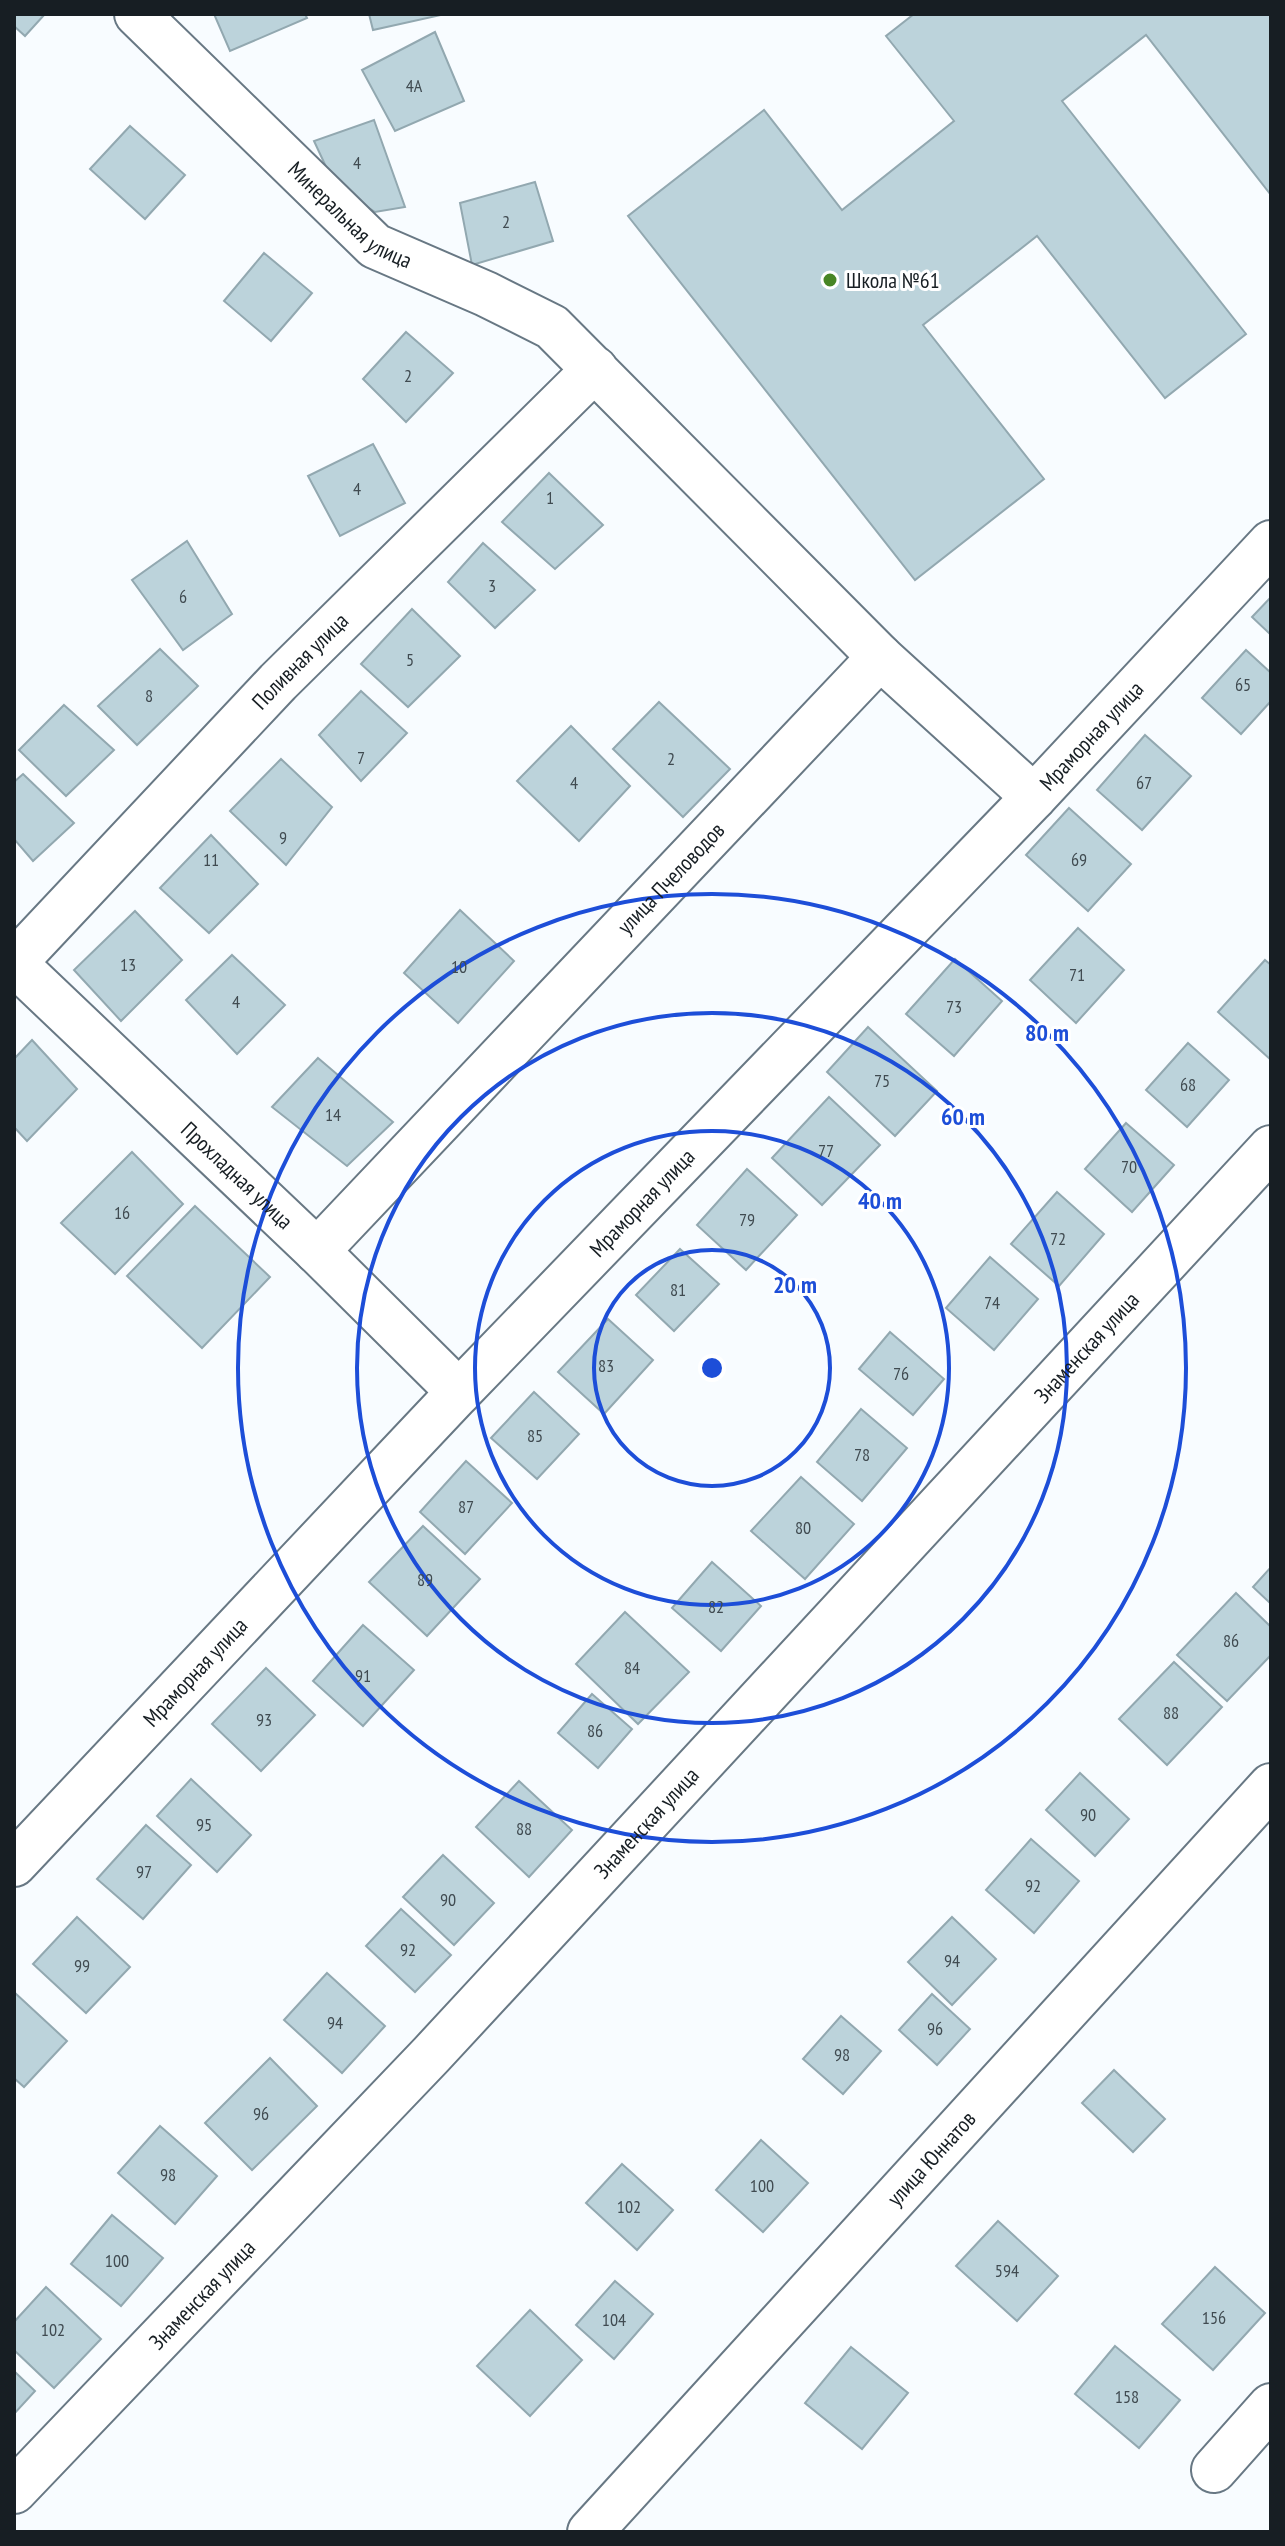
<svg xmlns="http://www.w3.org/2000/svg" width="1285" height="2546" viewBox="0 0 1285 2546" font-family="'PT Sans Narrow',sans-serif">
  <rect width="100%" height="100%" fill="#f8fcff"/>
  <g fill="#bcd3db" stroke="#92a8b0" stroke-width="2">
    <polygon points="14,14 45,14 25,36 14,26"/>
    <polygon points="214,14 305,14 307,18 230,51"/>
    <polygon points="369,14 440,14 441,15 373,30"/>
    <polygon points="914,14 1271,14 1271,195 1146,35 1062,101 1246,334 1165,398 1037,236 923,325 1044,479 915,580 628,216 764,110 842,210 954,121 886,36"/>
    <polygon points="435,32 464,101 395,131 362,70"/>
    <polygon points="374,120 405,207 375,212 335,186 314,141"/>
    <polygon points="130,126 185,175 145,219 90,169"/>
    <polygon points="535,182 553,241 472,265 460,203"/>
    <polygon points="264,253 312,293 271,341 224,301"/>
    <polygon points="406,332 453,373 406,422 363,379"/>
    <polygon points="373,444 405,503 340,536 308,476"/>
    <polygon points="549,473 603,525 555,569 502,522"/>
    <polygon points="187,541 232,614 183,650 132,580"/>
    <polygon points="483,543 535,590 495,628 448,582"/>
    <polygon points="1271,597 1271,635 1252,617"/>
    <polygon points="412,609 460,656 408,707 361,664"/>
    <polygon points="160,649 198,686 137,745 98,706"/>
    <polygon points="1246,650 1271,673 1271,701 1241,734 1202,698"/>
    <polygon points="361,691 407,733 361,781 319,735"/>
    <polygon points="659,702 730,769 683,817 613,749"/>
    <polygon points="64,705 114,750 66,796 19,750"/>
    <polygon points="571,726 630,786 579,841 517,781"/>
    <polygon points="1145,735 1191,776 1142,830 1097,790"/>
    <polygon points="281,759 332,807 286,865 230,811"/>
    <polygon points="23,774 74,823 33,861 14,839 14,782"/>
    <polygon points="1069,808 1131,864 1088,911 1026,855"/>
    <polygon points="211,835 258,884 209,933 160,888"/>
    <polygon points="460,910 514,961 458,1023 404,973"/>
    <polygon points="135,911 182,960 121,1021 74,970"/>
    <polygon points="1078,928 1124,970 1076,1023 1030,980"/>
    <polygon points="232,955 285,1005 237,1054 186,1000"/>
    <polygon points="955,959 1002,1001 954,1056 906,1014"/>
    <polygon points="1265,960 1271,965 1271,1060 1218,1012"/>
    <polygon points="868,1027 937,1091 895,1136 827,1072"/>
    <polygon points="32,1040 77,1089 27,1141 14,1127 14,1059"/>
    <polygon points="1188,1043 1229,1080 1187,1127 1146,1090"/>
    <polygon points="318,1058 393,1122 347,1166 272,1107"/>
    <polygon points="829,1097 880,1145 822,1205 772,1158"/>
    <polygon points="1126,1123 1174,1165 1132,1212 1085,1169"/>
    <polygon points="132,1152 183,1204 115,1274 61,1223"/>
    <polygon points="747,1169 797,1215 746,1270 697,1225"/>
    <polygon points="1057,1192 1104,1234 1059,1286 1011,1244"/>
    <polygon points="195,1206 270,1277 202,1348 127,1276"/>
    <polygon points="680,1249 719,1284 674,1331 636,1295"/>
    <polygon points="990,1257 1038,1299 994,1350 946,1308"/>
    <polygon points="608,1319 653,1360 604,1414 558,1372"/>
    <polygon points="890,1332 944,1379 913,1415 859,1369"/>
    <polygon points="534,1392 579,1434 537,1479 491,1438"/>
    <polygon points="861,1409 907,1448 862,1501 817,1462"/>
    <polygon points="466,1461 512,1503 465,1554 420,1512"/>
    <polygon points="801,1477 854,1524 805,1579 751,1531"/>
    <polygon points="423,1526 480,1579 427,1636 369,1582"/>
    <polygon points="712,1562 761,1606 721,1651 672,1608"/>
    <polygon points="1271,1567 1271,1604 1253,1587"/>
    <polygon points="1236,1593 1271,1627 1271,1655 1227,1701 1177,1655"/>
    <polygon points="625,1612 689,1672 638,1724 576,1664"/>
    <polygon points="363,1625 414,1670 363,1726 313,1681"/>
    <polygon points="1174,1662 1222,1707 1167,1765 1119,1719"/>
    <polygon points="266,1668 315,1715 261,1771 212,1724"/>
    <polygon points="592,1694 632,1729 598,1768 558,1733"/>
    <polygon points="1080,1773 1129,1819 1095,1856 1046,1810"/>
    <polygon points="191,1779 251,1835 217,1872 157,1816"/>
    <polygon points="519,1781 572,1830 529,1877 476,1827"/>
    <polygon points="146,1825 191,1865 143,1919 97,1879"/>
    <polygon points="1031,1839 1079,1881 1034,1933 986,1890"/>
    <polygon points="443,1855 494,1903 454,1945 403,1897"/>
    <polygon points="401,1909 451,1955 415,1992 366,1946"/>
    <polygon points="77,1917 130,1967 86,2013 33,1964"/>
    <polygon points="952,1917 996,1959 952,2005 908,1962"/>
    <polygon points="327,1973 385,2026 342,2073 284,2020"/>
    <polygon points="14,1992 67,2041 24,2087 14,2078"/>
    <polygon points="932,1994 970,2029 937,2065 899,2030"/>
    <polygon points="841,2016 881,2051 843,2094 803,2059"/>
    <polygon points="270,2058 317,2106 252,2170 205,2123"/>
    <polygon points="1114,2070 1165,2119 1133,2152 1082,2103"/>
    <polygon points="160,2126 217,2176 175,2224 118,2173"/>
    <polygon points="761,2140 808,2183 763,2232 716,2190"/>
    <polygon points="622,2164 673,2210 637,2250 586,2203"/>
    <polygon points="112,2215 163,2258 121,2306 71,2264"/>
    <polygon points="998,2221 1058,2276 1017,2321 956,2266"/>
    <polygon points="1215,2267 1265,2313 1213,2370 1162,2324"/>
    <polygon points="615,2281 653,2314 614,2359 576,2325"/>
    <polygon points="46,2287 101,2339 54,2388 14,2350 14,2322"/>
    <polygon points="530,2310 582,2360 530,2416 477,2366"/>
    <polygon points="1115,2346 1180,2400 1139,2448 1075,2394"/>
    <polygon points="851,2347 908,2393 862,2449 805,2403"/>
    <polygon points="14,2371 35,2391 14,2414"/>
  </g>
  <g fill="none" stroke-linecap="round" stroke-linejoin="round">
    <g stroke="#687884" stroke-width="48">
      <g id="minor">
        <path id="s1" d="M137 14 375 246 486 294 552 327 880 657"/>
        <path id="s2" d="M14 963 278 682 595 369"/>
        <path id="s3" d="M14 963 317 1251 459 1392"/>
        <path id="s4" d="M317 1251 880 657 1034 797"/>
        <path id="s5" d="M14 1864 459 1392 1034 797 1271 543"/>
        <polyline points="1214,2470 1271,2406"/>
        <path id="s6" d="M14 2491 431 2055 1271 1148"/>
        <path id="s7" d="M590 2532 1271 1786"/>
      </g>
    </g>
    <use href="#minor" stroke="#fff" stroke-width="44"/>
  </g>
  <g fill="none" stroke="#1d4ed8" stroke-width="4">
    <circle cx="712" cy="1368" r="118"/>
    <circle cx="712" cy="1368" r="237"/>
    <circle cx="712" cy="1368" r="355"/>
    <circle cx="712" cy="1368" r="474"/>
  </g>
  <circle fill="#478524" stroke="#fff" stroke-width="3" cx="830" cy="280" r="8"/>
  <g text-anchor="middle" stroke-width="6" stroke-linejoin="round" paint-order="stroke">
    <g font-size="18" fill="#404b51">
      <text x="414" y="92">4А</text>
      <text x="357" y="169">4</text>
      <text x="506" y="228">2</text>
      <text x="408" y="382">2</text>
      <text x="357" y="495">4</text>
      <text x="550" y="504">1</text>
      <text x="492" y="592">3</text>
      <text x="183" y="603">6</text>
      <text x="410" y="666">5</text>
      <text x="1243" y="691">65</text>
      <text x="149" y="702">8</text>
      <text x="361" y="764">7</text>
      <text x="671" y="765">2</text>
      <text x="574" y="789">4</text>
      <text x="1144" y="789">67</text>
      <text x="283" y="844">9</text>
      <text x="211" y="866">11</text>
      <text x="1079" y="866">69</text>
      <text x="128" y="971">13</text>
      <text x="459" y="973">10</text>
      <text x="1077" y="981">71</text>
      <text x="236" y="1008">4</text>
      <text x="954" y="1013">73</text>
      <text x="882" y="1087">75</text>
      <text x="1188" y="1091">68</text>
      <text x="333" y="1121">14</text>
      <text x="826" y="1157">77</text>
      <text x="1129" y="1173">70</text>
      <text x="122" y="1219">16</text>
      <text x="747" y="1226">79</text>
      <text x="1058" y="1245">72</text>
      <text x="678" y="1296">81</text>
      <text x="992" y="1309">74</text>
      <text x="606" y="1372">83</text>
      <text x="901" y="1380">76</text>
      <text x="535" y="1442">85</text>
      <text x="862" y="1461">78</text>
      <text x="466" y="1513">87</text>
      <text x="803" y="1534">80</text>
      <text x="425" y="1586">89</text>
      <text x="716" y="1613">82</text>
      <text x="1231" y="1647">86</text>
      <text x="632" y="1674">84</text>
      <text x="363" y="1682">91</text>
      <text x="1171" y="1719">88</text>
      <text x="264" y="1726">93</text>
      <text x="595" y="1737">86</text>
      <text x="1088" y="1821">90</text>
      <text x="204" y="1831">95</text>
      <text x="524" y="1835">88</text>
      <text x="144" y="1878">97</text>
      <text x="1033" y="1892">92</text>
      <text x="448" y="1906">90</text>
      <text x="408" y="1956">92</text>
      <text x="952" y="1967">94</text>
      <text x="82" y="1972">99</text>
      <text x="335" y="2029">94</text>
      <text x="935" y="2035">96</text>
      <text x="842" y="2061">98</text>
      <text x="261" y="2120">96</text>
      <text x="168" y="2181">98</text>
      <text x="762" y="2192">100</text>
      <text x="629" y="2213">102</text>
      <text x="117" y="2267">100</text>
      <text x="1007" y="2277">594</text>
      <text x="1214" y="2324">156</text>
      <text x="614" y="2326">104</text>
      <text x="53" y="2336">102</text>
      <text x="1127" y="2403">158</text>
    </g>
    <g font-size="22" fill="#171e23" stroke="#fff">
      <text dy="8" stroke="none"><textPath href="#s1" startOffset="294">Минеральная улица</textPath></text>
      <text dy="8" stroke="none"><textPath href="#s2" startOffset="416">Поливная улица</textPath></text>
      <text dy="8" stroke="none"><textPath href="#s5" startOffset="1560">Мраморная улица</textPath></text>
      <text dy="8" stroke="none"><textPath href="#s4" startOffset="514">улица Пчеловодов</textPath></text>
      <text dy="8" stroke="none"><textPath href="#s3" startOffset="308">Прохладная улица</textPath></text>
      <text dy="8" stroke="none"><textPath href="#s5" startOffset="912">Мраморная улица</textPath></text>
      <text dy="8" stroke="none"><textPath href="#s6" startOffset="1568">Знаменская улица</textPath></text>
      <text dy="8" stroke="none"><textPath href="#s5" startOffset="264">Мраморная улица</textPath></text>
      <text dy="8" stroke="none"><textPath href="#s6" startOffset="920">Знаменская улица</textPath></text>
      <text dy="8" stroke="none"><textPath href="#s7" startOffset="506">улица Юннатов</textPath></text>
      <text dy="8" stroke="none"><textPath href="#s6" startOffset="272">Знаменская улица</textPath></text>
    </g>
    <g font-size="22" fill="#171e23" stroke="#fff" text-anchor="start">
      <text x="846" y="288">Школа №61</text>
    </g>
  </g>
  <circle cx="712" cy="1368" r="12" fill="#1d4ed8" stroke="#fff" stroke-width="4"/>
  <g font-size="24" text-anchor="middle" font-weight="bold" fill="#1d4ed8" stroke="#fff" stroke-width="6" stroke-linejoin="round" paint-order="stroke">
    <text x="1047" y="1041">80 m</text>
    <text x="963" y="1125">60 m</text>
    <text x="880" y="1209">40 m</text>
    <text x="795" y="1293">20 m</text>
  </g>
  <rect width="1285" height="2546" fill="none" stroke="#171e23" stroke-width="32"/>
</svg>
